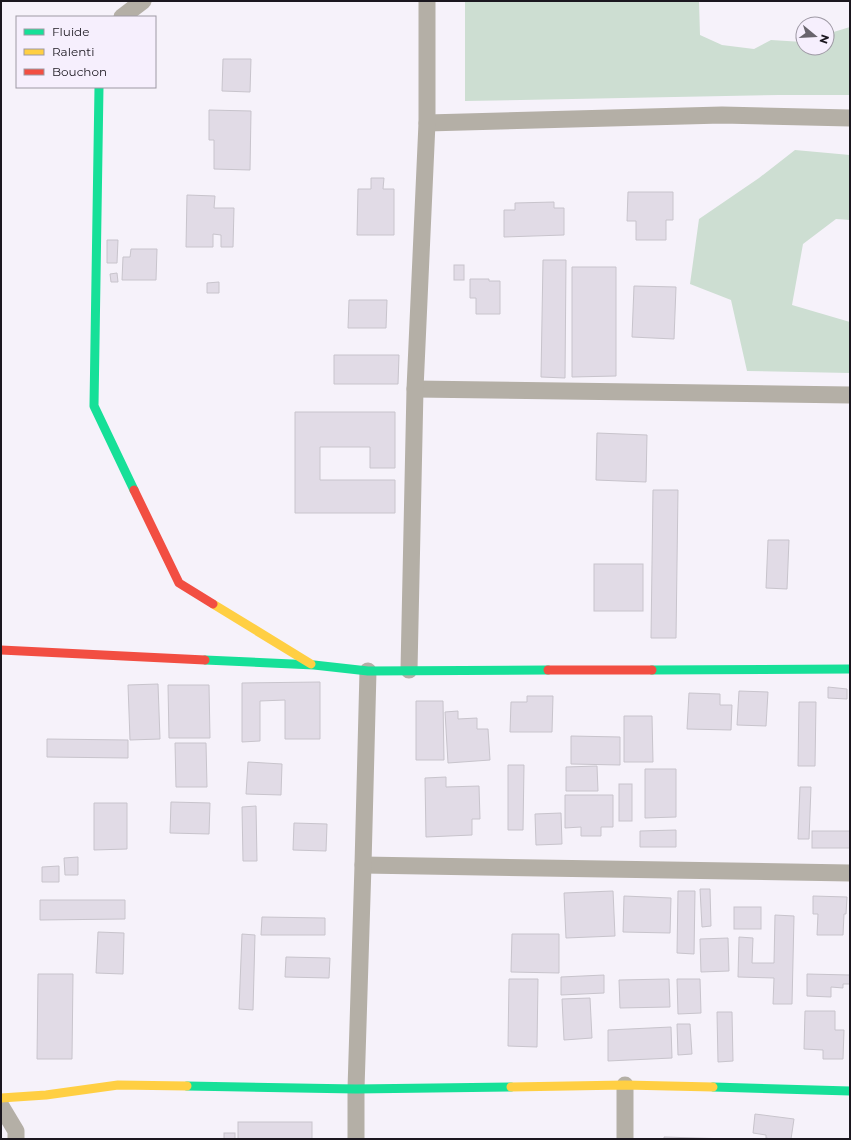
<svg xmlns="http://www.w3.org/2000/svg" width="851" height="1140" viewBox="0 0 851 1140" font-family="Montserrat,sans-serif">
  <rect width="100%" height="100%" fill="#f6f2fa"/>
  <g fill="#cdded2">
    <polygon points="465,1 699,1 700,35 722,45 754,49 771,40 803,42 803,48 827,48 827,34 850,27 850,95 779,95 465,101"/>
    <polygon points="795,150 850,155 850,220 836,219 803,244 792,305 850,322 850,373 747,371 731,300 690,284 699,219 759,178"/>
  </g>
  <g fill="#e1dbe6" stroke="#c8c4cc">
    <polygon points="223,59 251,59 250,92 222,91"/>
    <polygon points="209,110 251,111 250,170 214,169 214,140 209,140"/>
    <polygon points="371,178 384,178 383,189 394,189 394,235 357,235 358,189 371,189"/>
    <polygon points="628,192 673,192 673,220 666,220 666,240 636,240 636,221 627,221"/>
    <polygon points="187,195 215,196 214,208 234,208 233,247 221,247 221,235 213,234 213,247 186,247"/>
    <polygon points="554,202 554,208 564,208 564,235 504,237 504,210 515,210 515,203"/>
    <polygon points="107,240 118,240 117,263 107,263"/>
    <polygon points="131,249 157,249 156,280 122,280 123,257 130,257"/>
    <polygon points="543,260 566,260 565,378 541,377"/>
    <rect x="454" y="265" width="10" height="15"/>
    <polygon points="572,267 616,267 616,376 572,377"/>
    <polygon points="117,273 118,282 111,282 110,274"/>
    <polygon points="470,279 489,279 489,281 500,281 500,314 476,314 476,298 470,298"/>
    <polygon points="219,282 219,293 207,293 207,283"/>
    <polygon points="634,286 676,287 674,339 632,337"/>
    <polygon points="349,300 387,300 386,328 348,328"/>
    <polygon points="334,355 399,355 398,384 334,384"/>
    <polygon points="295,412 395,412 395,468 370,468 370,447 320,447 320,480 395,480 395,513 295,513"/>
    <polygon points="597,433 647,435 646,482 596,480"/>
    <polygon points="653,490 678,490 676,638 651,638"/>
    <polygon points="768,540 789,540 787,589 766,588"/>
    <rect x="594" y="564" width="49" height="47"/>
    <polygon points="320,682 320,739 285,739 285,700 260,701 260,741 242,742 242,683"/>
    <polygon points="158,684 160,739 130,740 128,685"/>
    <polygon points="168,685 209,685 210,738 169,738"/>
    <polygon points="828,687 847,689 847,699 828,698"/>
    <polygon points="739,691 768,692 766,726 737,725"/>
    <polygon points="689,693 720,694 720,705 732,705 731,730 687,729"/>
    <polygon points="527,696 553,696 552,732 510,732 511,702 527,702"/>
    <polygon points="416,701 443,701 444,760 416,760"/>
    <polygon points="799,702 816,702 815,766 798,766"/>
    <polygon points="458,711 458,719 477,718 477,729 488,729 490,760 448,763 445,712"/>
    <polygon points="624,716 652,716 653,762 624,762"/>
    <polygon points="571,736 620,737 620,765 571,764"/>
    <polygon points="47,739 128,740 128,758 47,757"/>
    <polygon points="175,743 206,743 207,787 176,787"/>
    <polygon points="248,762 282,764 281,795 246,794"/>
    <polygon points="508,765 524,765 523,830 508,830"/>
    <polygon points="597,766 598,791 566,791 566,767"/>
    <polygon points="645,769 676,769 676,817 645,818"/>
    <polygon points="446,777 446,787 479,786 480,819 472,819 472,835 426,837 425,778"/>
    <rect x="619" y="784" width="13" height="37"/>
    <polygon points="800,787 811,787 809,839 798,839"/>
    <polygon points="565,795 613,795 613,827 601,827 601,836 581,836 581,827 565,828"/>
    <polygon points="171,802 210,803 209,834 170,833"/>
    <polygon points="94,803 127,803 127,849 94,850"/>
    <polygon points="256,806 257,861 243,861 242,807"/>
    <polygon points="561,813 562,844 536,845 535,814"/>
    <polygon points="294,823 327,824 326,851 293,850"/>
    <polygon points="676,830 676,847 640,847 640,831"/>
    <rect x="812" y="831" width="38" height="17"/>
    <polygon points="78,857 78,875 65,875 64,858"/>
    <polygon points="59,866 59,882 42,882 42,867"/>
    <polygon points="700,889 710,889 711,926 702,927"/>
    <polygon points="613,891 615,936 566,938 564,893"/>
    <polygon points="678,891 695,891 694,954 677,953"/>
    <polygon points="624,896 671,898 670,933 623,932"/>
    <polygon points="813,896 847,897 846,914 844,914 843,935 817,935 818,914 813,914"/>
    <polygon points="40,900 125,900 125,919 40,920"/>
    <rect x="734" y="907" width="27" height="22"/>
    <polygon points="775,915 794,916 792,1004 773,1004 774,978 738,977 739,937 753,938 752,963 774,963"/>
    <polygon points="262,917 325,918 325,935 261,935"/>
    <polygon points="98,932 124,933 123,974 96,973"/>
    <polygon points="242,934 255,935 253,1010 239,1009"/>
    <polygon points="512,934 559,934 559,973 511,972"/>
    <polygon points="728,938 729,971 701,972 700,939"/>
    <polygon points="286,957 330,958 329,978 285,977"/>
    <polygon points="38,974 73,974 72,1059 37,1059"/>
    <polygon points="807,974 850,975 850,984 843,984 843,988 831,987 831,997 807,996"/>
    <polygon points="604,975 604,993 561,995 561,977"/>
    <polygon points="509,979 538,979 537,1047 508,1046"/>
    <polygon points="669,979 670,1007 620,1008 619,980"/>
    <polygon points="677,979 700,979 701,1013 678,1014"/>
    <polygon points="590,998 592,1038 564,1040 562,999"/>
    <polygon points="805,1011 835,1011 835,1030 844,1030 843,1059 823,1059 823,1050 804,1049"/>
    <polygon points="717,1012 732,1012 733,1061 718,1062"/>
    <polygon points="677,1024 690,1024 692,1054 678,1055"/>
    <polygon points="671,1027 672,1058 608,1061 608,1030"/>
    <polygon points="755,1114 794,1119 791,1139 771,1139 766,1138 766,1135 753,1133"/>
    <rect x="238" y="1122" width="74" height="17"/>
    <rect x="224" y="1133" width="11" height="6"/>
    <polygon points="664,1137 729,1139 664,1139"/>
  </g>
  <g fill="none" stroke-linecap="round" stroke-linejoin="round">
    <g stroke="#b4afa6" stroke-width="17">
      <polyline points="122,17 143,1"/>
      <polyline points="427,123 722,115 850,118"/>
      <polyline points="415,389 850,395"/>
      <polyline points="409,670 415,389 427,123 427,1"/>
      <polyline points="363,865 850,873"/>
      <polyline points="625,1085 625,1139"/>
      <polyline points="1,1106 16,1131 16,1139"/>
      <polyline points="356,1139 356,1089 363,865 368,671"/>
    </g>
    <g stroke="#16e098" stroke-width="9">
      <polyline points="99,87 94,406 134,490"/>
      <polyline points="205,660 314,665 368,671 548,670"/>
      <polyline points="652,670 850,669"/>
      <polyline points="187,1086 356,1089 511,1087"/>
      <polyline points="713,1087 850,1091"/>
    </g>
    <g stroke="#ffcf43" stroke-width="9">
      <polyline points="213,604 311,664"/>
      <polyline points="511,1087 625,1085 713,1087"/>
      <polyline points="1,1098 46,1095 118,1085 187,1086"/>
    </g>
    <g stroke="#f24e42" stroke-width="9">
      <polyline points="134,490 179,583 213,604"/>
      <polyline points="1,650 205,660"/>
      <polyline points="548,670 652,670"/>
    </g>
  </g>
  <rect width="851" height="1140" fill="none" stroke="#1b171f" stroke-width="4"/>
  <rect x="16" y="16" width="140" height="72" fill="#f6effd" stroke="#9e99a4"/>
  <rect x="24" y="29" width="20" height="6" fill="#16e098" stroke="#9e99a4"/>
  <text x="52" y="36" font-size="12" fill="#1b171f">Fluide</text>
  <rect x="24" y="49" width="20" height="6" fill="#ffcf43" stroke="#9e99a4"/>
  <text x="52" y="56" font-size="12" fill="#1b171f">Ralenti</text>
  <rect x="24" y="69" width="20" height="6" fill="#f24e42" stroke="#9e99a4"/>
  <text x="52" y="76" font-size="12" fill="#1b171f">Bouchon</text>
  <g transform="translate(815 36) rotate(108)"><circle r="19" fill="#f6effd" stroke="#9e99a4"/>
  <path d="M0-3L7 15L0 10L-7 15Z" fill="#68646c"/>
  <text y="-6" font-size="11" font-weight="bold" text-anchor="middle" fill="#1b171f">N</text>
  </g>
</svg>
